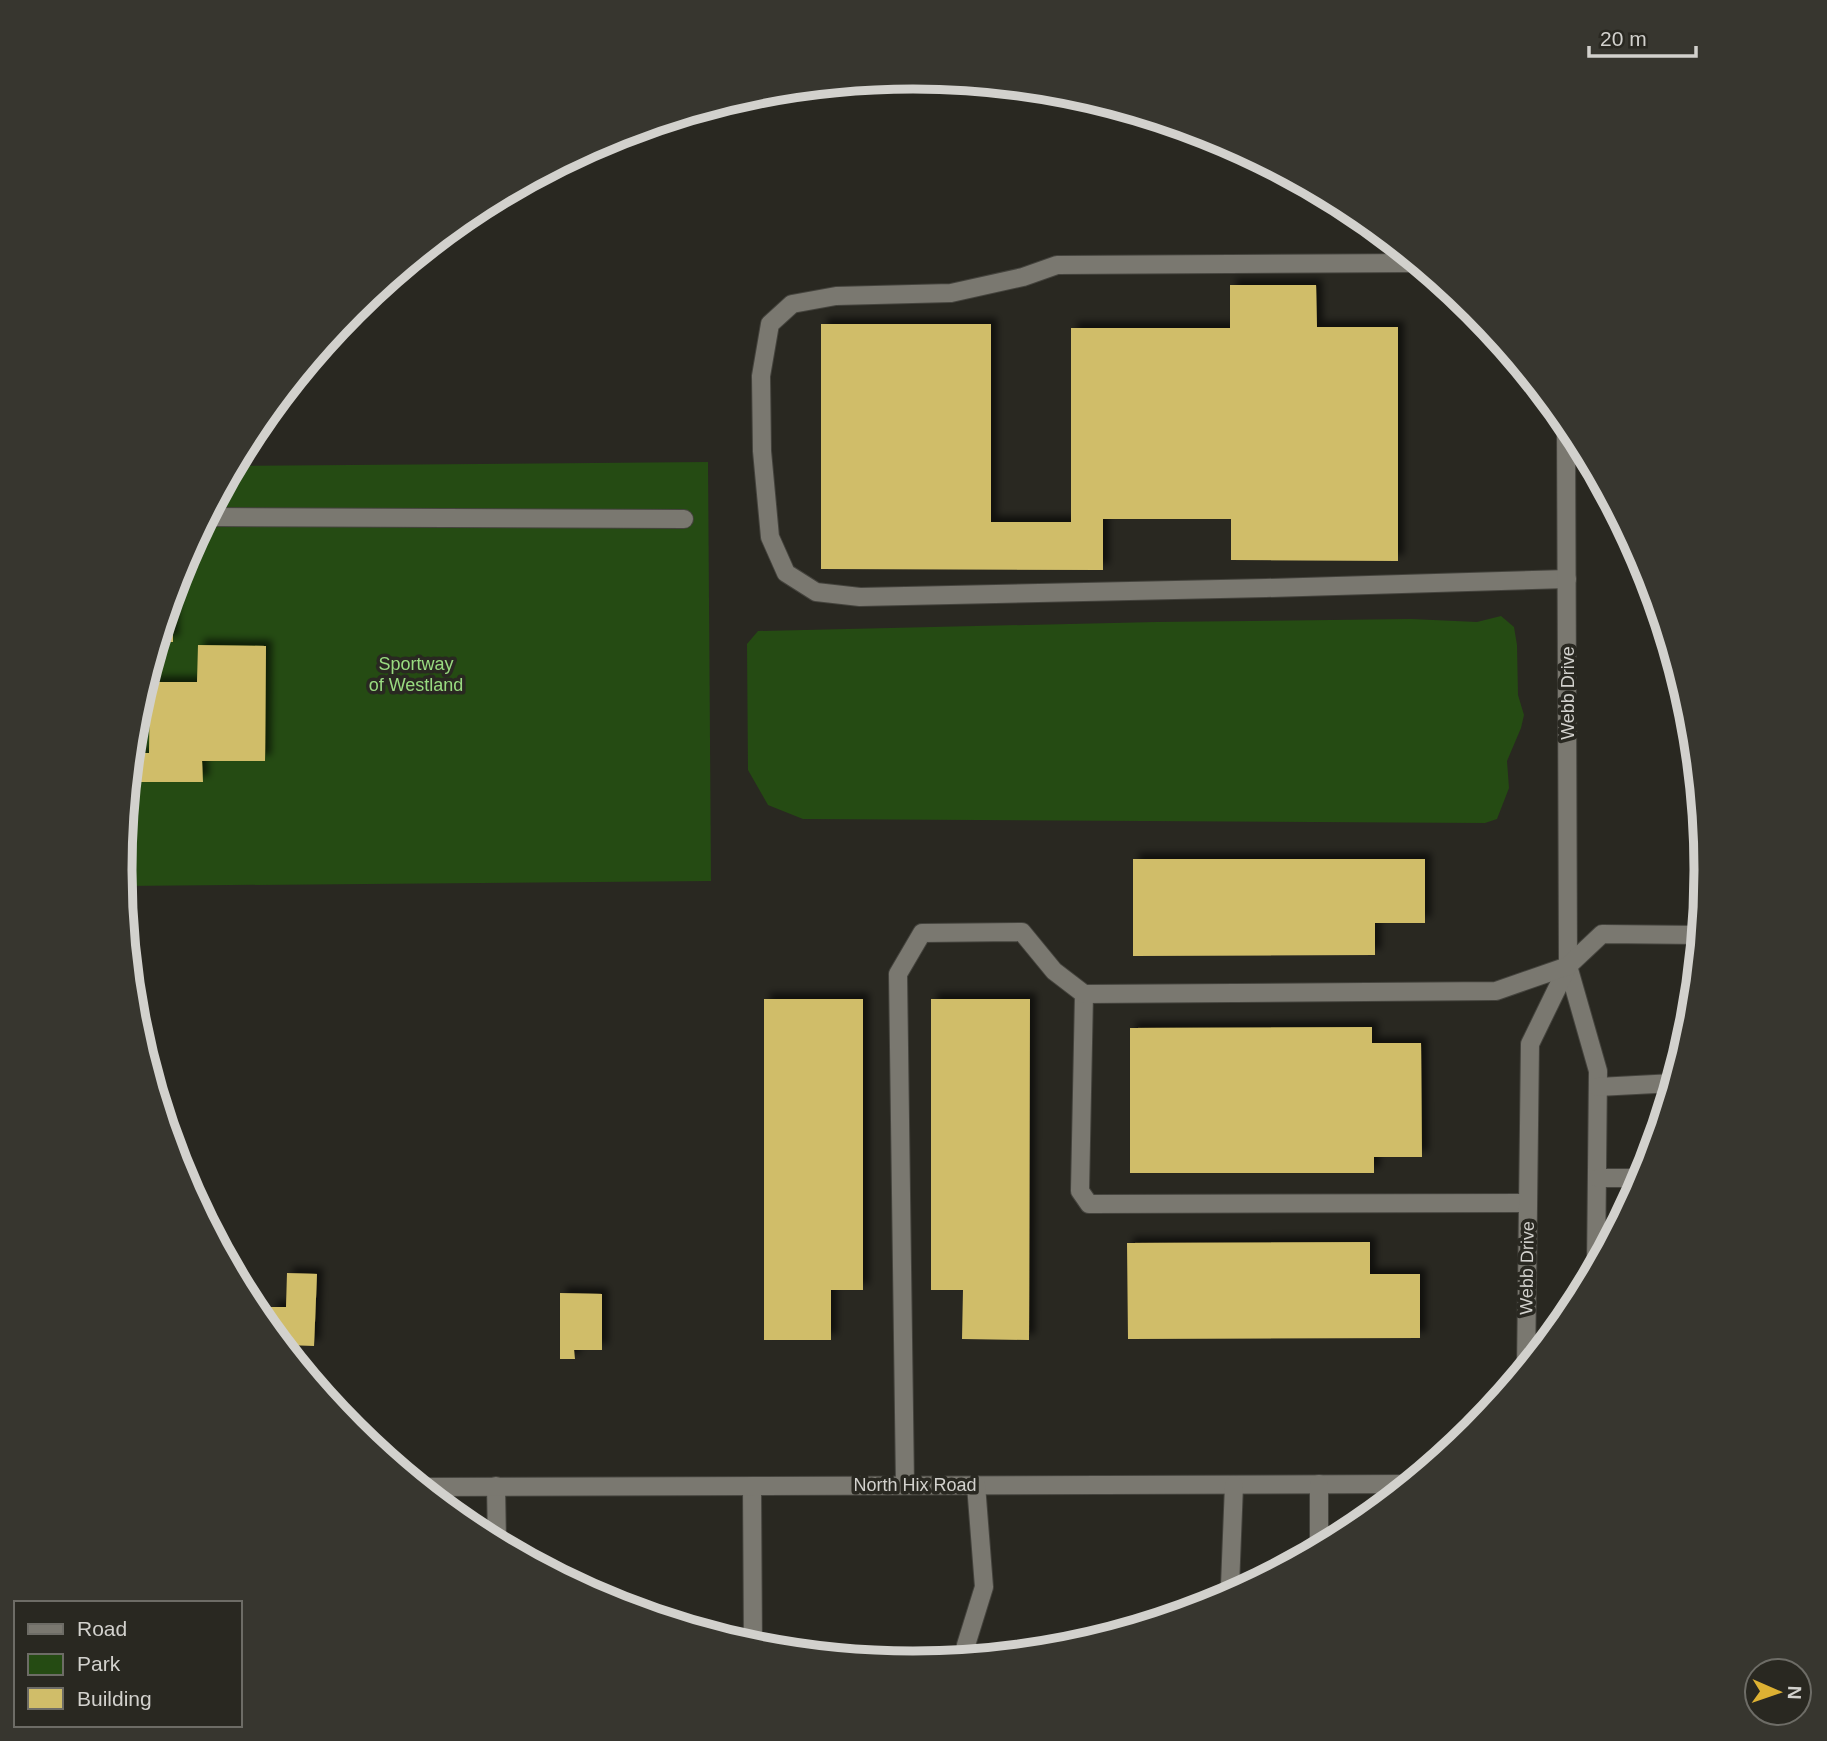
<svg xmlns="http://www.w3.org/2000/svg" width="1827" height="1741" viewBox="0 0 1827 1741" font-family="Arial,sans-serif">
  <defs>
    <filter id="shadow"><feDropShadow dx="6" dy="-6" stdDeviation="3.5" flood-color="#0009"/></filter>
  </defs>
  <rect width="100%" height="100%" fill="#292821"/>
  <g fill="#254b13">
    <polygon points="708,462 711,881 122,886 120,870 135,715 181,566 234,466"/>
    <polygon points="1501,616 1514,627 1517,645 1518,695 1524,715 1521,728 1507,761 1509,788 1497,819 1485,823 803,819 768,805 748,770 747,644 758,631 1156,622 1411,619 1477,622"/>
  </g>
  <g fill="#d0bd69" filter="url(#shadow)">
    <polygon points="1230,285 1316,285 1317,327 1398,327 1398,561 1231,560 1231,519 1103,519 1103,570 821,569 821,324 991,324 991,522 1071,522 1071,328 1230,328"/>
    <polygon points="170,602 173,602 173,642 158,642"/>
    <polygon points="198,645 266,646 265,761 202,761 203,782 139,782 139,753 149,753 150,682 197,682"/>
    <polygon points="1693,748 1695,748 1703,833 1693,833"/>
    <polygon points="1133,859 1425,859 1425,923 1375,923 1375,955 1133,956"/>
    <polygon points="764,999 863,999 863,1290 831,1290 831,1340 764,1340"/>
    <polygon points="931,999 1030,999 1029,1340 962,1339 963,1290 931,1290"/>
    <polygon points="1372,1027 1372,1043 1421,1043 1422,1157 1374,1157 1374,1173 1130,1173 1130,1028"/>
    <polygon points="1370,1242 1370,1274 1420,1274 1420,1338 1128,1339 1127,1243"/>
    <polygon points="287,1273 317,1274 314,1346 286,1345 286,1350 271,1332 271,1307 286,1307"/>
    <polygon points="560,1293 602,1294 602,1350 574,1350 575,1359 560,1359"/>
  </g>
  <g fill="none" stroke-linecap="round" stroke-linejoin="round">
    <g stroke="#44433d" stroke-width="20">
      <g id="minor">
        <polyline points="1418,263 1057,265 1023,277 951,293 836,296 792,304 770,324 761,376 762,451 770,537 786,573 816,592 860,597 1266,588 1567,579"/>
        <polyline points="1566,421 1568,966 1598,1071 1596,1268"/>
        <polyline points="207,517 684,519"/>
        <polyline points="1084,994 1080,1191 1089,1204 1528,1203"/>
        <polyline points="1598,1087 1674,1083"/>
        <polyline points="1598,1178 1645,1178"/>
        <polyline points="1526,1370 1530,1044 1568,966"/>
        <polyline points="905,1485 898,974 922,933 1022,932 1054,971 1084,994 1496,991 1568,966 1602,934 1701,935"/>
        <polyline points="496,1486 497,1543"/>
        <polyline points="752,1486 753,1647"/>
        <polyline points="419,1487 1411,1484"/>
        <polyline points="1319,1549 1319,1484"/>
        <polyline points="1233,1595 1230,1586 1234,1485"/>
        <polyline points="965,1659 966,1645 984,1587 976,1485"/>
      </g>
    </g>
    <use href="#minor" stroke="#7a7870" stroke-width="18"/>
  </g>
  <g text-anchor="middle" stroke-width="7" stroke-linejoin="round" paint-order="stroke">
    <g font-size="18" fill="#99db80" stroke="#292821">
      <text x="416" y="670">Sportway<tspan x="416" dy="21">of Westland</tspan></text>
    </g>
    <g font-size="18" fill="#d2d1cd" stroke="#292821">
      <text transform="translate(1568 693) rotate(-90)" y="6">Webb Drive</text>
      <text transform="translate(1527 1268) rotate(-89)" y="6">Webb Drive</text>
      <text x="915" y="1491">North Hix Road</text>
    </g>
  </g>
  <path d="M0 0H1827V1741H0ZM132 870a781 781 0 1 1 1562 0a781 781 0 1 1-1562 0Z" fill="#37362f" fill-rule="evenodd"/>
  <path fill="none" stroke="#d2d1cd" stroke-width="9" d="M132 870a781 781 0 1 1 1562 0a781 781 0 1 1-1562 0Z"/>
  <rect x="14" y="1601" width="228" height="126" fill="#292821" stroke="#6d6c66" stroke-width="2"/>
  <rect x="28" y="1624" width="35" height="10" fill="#7a7870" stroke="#6d6c66" stroke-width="2"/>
  <text x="77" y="1636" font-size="21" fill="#d2d1cd">Road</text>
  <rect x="28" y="1654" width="35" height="21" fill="#254b13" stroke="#6d6c66" stroke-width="2"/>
  <text x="77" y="1671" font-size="21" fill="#d2d1cd">Park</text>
  <rect x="28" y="1688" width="35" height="21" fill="#d0bd69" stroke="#6d6c66" stroke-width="2"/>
  <text x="77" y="1706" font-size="21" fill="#d2d1cd">Building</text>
  <g transform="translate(1778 1692) rotate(92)"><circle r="33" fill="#292821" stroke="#6d6c66" stroke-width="2"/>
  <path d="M0-5L12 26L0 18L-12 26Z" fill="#ddb133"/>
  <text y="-10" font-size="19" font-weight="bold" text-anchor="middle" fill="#d2d1cd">N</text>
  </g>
  <path d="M1589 46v10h107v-10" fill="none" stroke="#d2d1cd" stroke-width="3.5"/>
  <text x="1600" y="46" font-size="21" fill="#d2d1cd" stroke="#292821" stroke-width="5" paint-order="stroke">20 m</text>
</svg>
